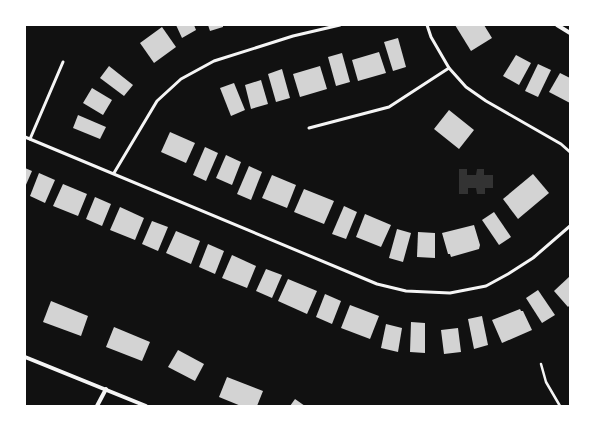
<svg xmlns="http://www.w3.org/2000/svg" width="595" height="431" viewBox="0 0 595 431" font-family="Raleway,sans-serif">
  <rect width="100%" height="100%" fill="#111"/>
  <polygon fill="#333" points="459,169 467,169 467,175 476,175 477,169 484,169 484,175 493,175 493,188 485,188 485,194 477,194 476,188 468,188 468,194 459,194"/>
  <g fill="#d3d3d3">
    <polygon points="176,25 194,25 196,30 182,38"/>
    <polygon points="208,25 223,25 223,27 210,31"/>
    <polygon points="455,25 484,25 492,38 471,51"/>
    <polygon points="162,27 176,47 154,63 140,43"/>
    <polygon points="398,38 406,67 393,71 384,42"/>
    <polygon points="379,52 386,73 358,81 352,60"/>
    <polygon points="342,53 350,82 336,86 328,57"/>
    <polygon points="516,55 531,63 519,85 503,76"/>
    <polygon points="538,64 551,70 538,97 525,91"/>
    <polygon points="109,66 133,85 124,96 100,78"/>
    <polygon points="320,66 327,89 300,97 293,74"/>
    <polygon points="282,69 290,98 276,102 268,74"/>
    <polygon points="560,73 570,78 570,103 549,92"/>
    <polygon points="261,80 268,104 251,109 245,85"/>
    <polygon points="234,83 245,110 231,116 220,88"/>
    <polygon points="92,88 112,100 103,115 83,103"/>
    <polygon points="449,110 474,130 459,149 434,129"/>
    <polygon points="78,115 106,127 100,139 73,128"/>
    <polygon points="170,132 195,143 186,163 161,152"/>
    <polygon points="205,147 218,153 206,181 193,175"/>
    <polygon points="226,155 241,162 232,185 216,178"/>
    <polygon points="249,166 262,172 251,200 237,194"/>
    <polygon points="25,168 32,171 25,187"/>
    <polygon points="39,173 55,180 45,203 30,196"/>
    <polygon points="533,174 549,193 518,219 503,199"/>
    <polygon points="272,175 296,185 287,208 262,198"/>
    <polygon points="63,184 87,194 78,216 53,206"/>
    <polygon points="304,189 334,201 324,224 294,212"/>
    <polygon points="95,197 111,204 102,226 86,219"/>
    <polygon points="344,206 357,212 346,239 332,234"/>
    <polygon points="120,207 144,218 135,240 110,230"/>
    <polygon points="494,212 511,237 499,245 482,220"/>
    <polygon points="365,214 391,225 381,247 356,237"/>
    <polygon points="152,221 168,227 158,251 142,244"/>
    <polygon points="474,225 480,245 479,249 451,257 450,254 448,254 442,233"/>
    <polygon points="397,229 411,233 403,262 389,258"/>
    <polygon points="176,231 200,241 191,264 166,253"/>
    <polygon points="418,232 435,233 435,258 417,257"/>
    <polygon points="208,244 224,251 215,274 199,267"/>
    <polygon points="232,255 256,266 247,288 222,278"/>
    <polygon points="266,269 282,275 272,298 256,291"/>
    <polygon points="570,276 570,305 568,307 554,291"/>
    <polygon points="288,279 317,291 307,314 278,301"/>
    <polygon points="538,290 555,315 542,323 526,298"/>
    <polygon points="325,294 341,301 332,324 316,317"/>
    <polygon points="51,301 88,316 81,336 43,322"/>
    <polygon points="350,305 379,316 370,339 341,328"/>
    <polygon points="520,309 521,311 523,311 532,330 502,343 492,320"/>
    <polygon points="482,316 488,345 474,349 468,319"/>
    <polygon points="411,322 425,323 425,353 410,352"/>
    <polygon points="386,324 402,328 398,352 381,348"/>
    <polygon points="114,327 150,342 142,361 106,347"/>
    <polygon points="458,328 461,352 444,354 441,330"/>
    <polygon points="178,350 204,364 195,381 168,367"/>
    <polygon points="227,377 263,391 257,406 241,406 219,397"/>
    <polygon points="295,399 305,406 290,406"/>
  </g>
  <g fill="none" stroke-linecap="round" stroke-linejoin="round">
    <polyline stroke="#f5f5f5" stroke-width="2.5" points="541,364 546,382 560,406"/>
    <g stroke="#f5f5f5" stroke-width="3">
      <polyline points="427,25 431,37 449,68 466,87 486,101 561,144 570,152"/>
      <polyline points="309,128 389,107 449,68"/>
      <polyline points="25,137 377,284 406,291 450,293 486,286 508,274 533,258 570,226"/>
      <polyline points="30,139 63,62"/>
      <polyline points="114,173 157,101 181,79 214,61 293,36 340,25"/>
    </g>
    <g stroke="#f5f5f5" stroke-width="4">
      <polyline points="557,25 570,33"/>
      <polyline points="25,357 146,406"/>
      <polyline points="97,406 106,389"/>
    </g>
  </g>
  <rect width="595" height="431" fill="none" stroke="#ffffff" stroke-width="52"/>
</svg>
